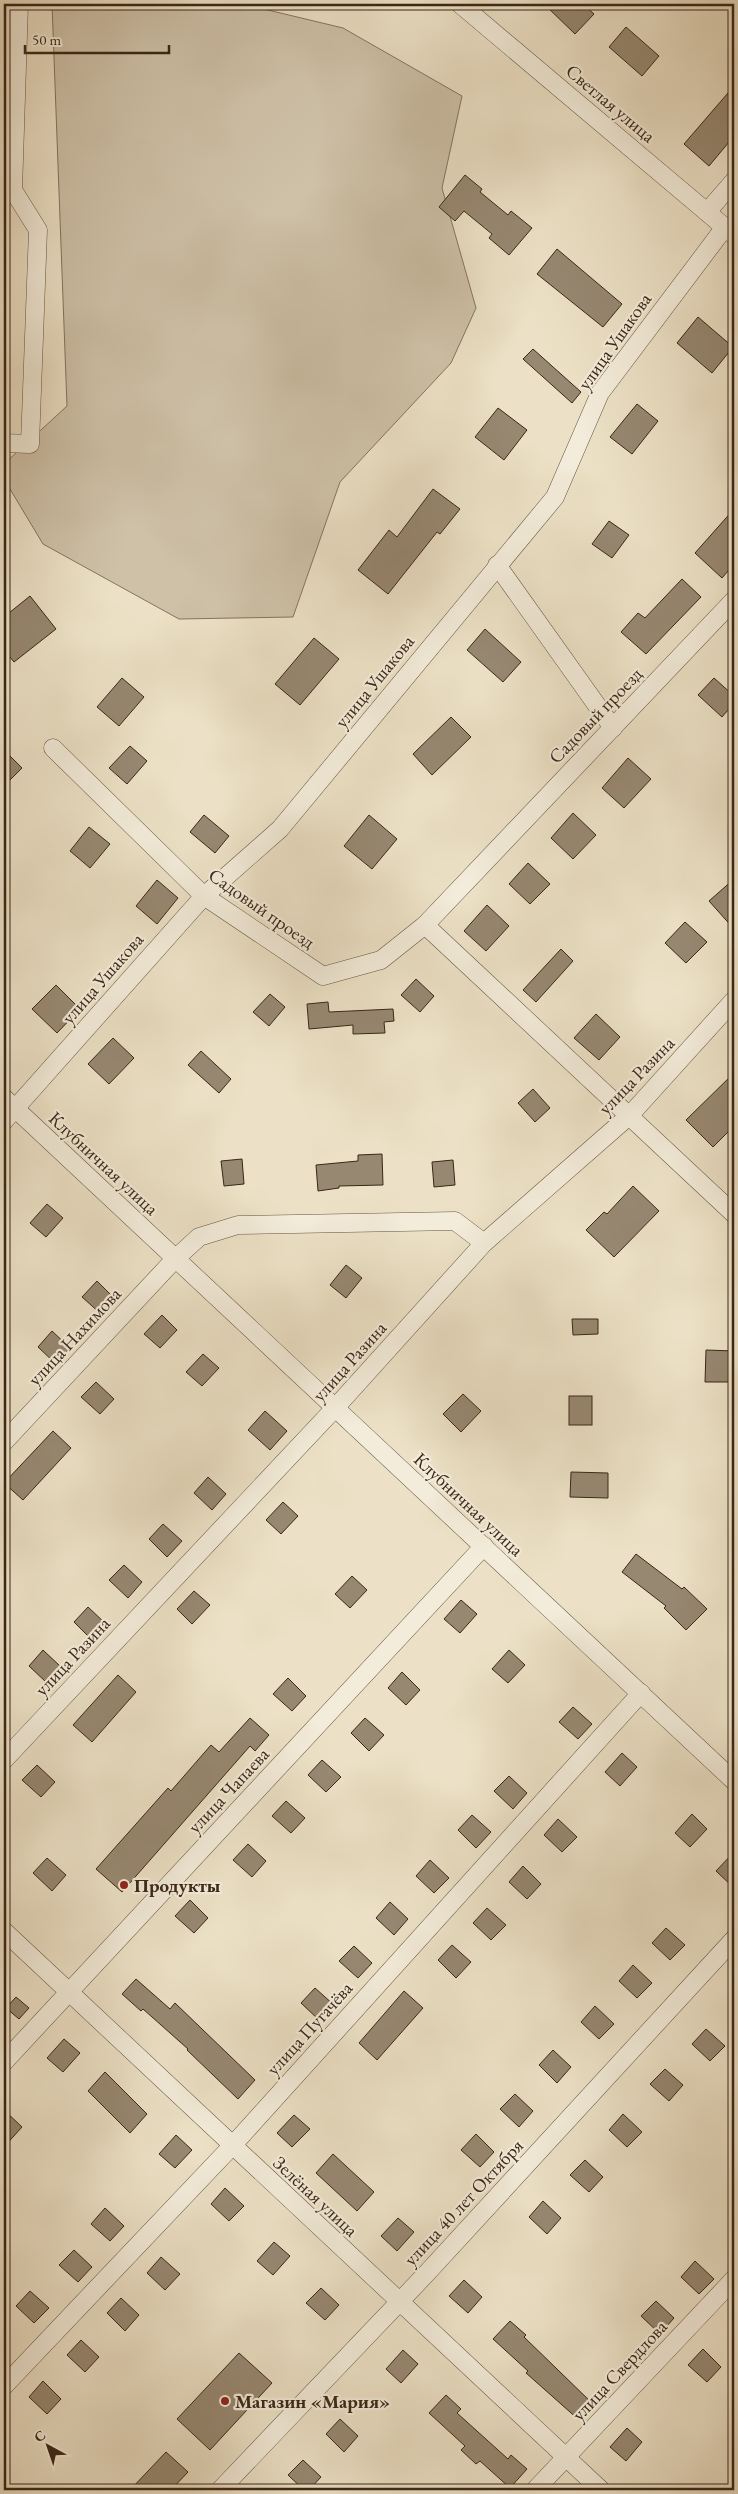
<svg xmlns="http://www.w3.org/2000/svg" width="738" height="2494" viewBox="0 0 738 2494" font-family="'EB Garamond',serif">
  <rect width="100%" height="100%" fill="#ece1c6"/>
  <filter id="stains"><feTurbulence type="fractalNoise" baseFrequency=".004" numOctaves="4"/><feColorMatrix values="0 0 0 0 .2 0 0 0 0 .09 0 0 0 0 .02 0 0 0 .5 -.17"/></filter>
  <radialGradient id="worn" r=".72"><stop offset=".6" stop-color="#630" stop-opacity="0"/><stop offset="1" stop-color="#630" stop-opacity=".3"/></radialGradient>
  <polygon fill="#cec1a8" stroke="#847460" points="52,4 243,4 343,28 462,96 442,188 476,308 451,363 340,482 293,617 179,619 43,544 4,479 4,464 67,406"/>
  <g fill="#978872" stroke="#3a2717">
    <polygon points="544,4 583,4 594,14 575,34"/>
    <polygon points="626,27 659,56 642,76 609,47"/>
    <polygon points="734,86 734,136 709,166 684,144"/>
    <polygon points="465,175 482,189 480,192 508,215 511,211 532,228 509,255 489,238 492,234 464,211 455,221 439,207"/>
    <polygon points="557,249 622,304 603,327 537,274"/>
    <polygon points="698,317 733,347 712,373 677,343"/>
    <polygon points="533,349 581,392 572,403 523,359"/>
    <polygon points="637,404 658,421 632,454 610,437"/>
    <polygon points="498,408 527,430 504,460 475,437"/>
    <polygon points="433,489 460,509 440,534 437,532 388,594 358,570 389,530 397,537"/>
    <polygon points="734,509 734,564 722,578 695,553"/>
    <polygon points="609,521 629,535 612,558 592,544"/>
    <polygon points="682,579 701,597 646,654 621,632 638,613 645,618"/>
    <polygon points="30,596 56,629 14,662 4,650 4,617"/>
    <polygon points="485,629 521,662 503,682 467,650"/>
    <polygon points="314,638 339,659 300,705 275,684"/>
    <polygon points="122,678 144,697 119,726 97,707"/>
    <polygon points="714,678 734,696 734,703 722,717 698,695"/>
    <polygon points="451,717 471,737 432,775 413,754"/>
    <polygon points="130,746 147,761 127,784 109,768"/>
    <polygon points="4,750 22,768 4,786"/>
    <polygon points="628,758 651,779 624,808 602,788"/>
    <polygon points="573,813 596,835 573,859 551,838"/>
    <polygon points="204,815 229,836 215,853 190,832"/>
    <polygon points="369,815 397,839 372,869 344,846"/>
    <polygon points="89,827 110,844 90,868 70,851"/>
    <polygon points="528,863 550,884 530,904 509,884"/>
    <polygon points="734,879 734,929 709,901"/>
    <polygon points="157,880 178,898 157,924 136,906"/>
    <polygon points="487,905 509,926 486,951 464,931"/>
    <polygon points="685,922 707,942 686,963 665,943"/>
    <polygon points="561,949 573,961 536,1002 523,990"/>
    <polygon points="416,979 434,996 420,1012 401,995"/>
    <polygon points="56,985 80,1009 57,1033 32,1009"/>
    <polygon points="270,994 285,1007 269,1026 253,1012"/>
    <polygon points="328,1002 329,1012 393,1009 394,1021 384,1022 385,1033 353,1034 353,1025 309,1029 307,1004"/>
    <polygon points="596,1014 620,1037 599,1060 574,1038"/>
    <polygon points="113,1038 134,1058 109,1084 88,1064"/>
    <polygon points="201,1051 231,1079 219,1093 188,1065"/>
    <polygon points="734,1073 734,1126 713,1147 686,1120"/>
    <polygon points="533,1089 550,1108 535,1122 518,1103"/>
    <polygon points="382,1154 383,1185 339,1186 339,1188 318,1191 316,1165 358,1161 358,1155"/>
    <polygon points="242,1159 244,1184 224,1186 221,1161"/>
    <polygon points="453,1160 455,1185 434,1187 432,1162"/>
    <polygon points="633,1186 659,1211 614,1257 586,1230 604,1212 607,1214"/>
    <polygon points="47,1204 63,1218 46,1237 30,1223"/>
    <polygon points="346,1265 362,1278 346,1298 330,1285"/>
    <polygon points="97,1281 115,1299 101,1314 82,1297"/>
    <polygon points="162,1315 177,1330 160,1348 144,1334"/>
    <polygon points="572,1319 598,1319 598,1334 573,1335"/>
    <polygon points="52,1331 70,1348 56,1364 38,1347"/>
    <polygon points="706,1350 734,1351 734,1382 705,1382"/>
    <polygon points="203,1354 219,1368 202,1386 186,1372"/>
    <polygon points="96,1382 114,1399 100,1414 81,1397"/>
    <polygon points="463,1394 481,1411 461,1432 443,1414"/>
    <rect x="569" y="1396" width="23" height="29"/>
    <polygon points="265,1411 287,1431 270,1450 248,1430"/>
    <polygon points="53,1431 71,1448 23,1500 4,1483"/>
    <polygon points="571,1472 608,1473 608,1498 570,1497"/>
    <polygon points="208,1477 226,1494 212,1510 194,1493"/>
    <polygon points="283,1502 298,1516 281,1534 266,1520"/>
    <polygon points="163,1524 182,1541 167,1557 149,1539"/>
    <polygon points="636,1554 682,1589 684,1587 707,1609 686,1630 664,1608 666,1606 622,1572"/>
    <polygon points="124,1565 142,1582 128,1598 109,1580"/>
    <polygon points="352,1576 367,1590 350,1608 335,1594"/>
    <polygon points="194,1591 210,1605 192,1624 177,1609"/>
    <polygon points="461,1600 477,1614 460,1633 444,1619"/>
    <polygon points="88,1607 106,1624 92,1640 74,1622"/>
    <polygon points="43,1650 61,1667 47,1683 29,1666"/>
    <polygon points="509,1650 525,1665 508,1683 492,1669"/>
    <polygon points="402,1672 420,1690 406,1705 388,1688"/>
    <polygon points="118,1675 136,1692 92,1742 73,1725"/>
    <polygon points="288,1678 306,1696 292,1711 273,1694"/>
    <polygon points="573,1707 592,1724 578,1739 559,1722"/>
    <polygon points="250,1718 269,1735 255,1751 250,1746 122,1892 96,1869 168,1788 171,1791 211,1745 219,1752"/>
    <polygon points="365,1718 384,1735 369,1751 351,1733"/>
    <polygon points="622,1753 637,1767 620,1786 605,1772"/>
    <polygon points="322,1760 341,1777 326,1792 308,1775"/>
    <polygon points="37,1765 55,1782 41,1797 22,1780"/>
    <polygon points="509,1776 527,1793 513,1809 494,1791"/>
    <polygon points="286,1801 305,1818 291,1833 272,1816"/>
    <polygon points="692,1814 707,1829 690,1847 675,1833"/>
    <polygon points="472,1815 491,1832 476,1848 458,1830"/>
    <polygon points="558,1819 577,1837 562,1852 544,1835"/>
    <polygon points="248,1844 266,1861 252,1877 233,1860"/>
    <polygon points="734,1852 734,1888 716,1871"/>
    <polygon points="47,1858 66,1875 52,1891 33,1873"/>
    <polygon points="430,1860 449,1878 434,1893 416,1876"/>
    <polygon points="523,1866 541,1884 527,1899 509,1882"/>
    <polygon points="190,1900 208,1918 194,1933 175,1916"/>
    <polygon points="390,1902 408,1919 394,1935 376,1918"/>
    <polygon points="487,1908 506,1925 491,1940 473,1923"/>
    <polygon points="666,1928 685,1945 670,1960 652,1943"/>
    <polygon points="452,1945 471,1962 456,1978 438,1960"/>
    <polygon points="354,1946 372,1963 358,1978 339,1961"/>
    <polygon points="633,1965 652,1983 637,1998 619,1981"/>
    <polygon points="136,1979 170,2009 175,2003 255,2080 238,2099 187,2050 188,2049 143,2009 141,2011 122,1994"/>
    <polygon points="315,1988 334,2005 319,2020 301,2003"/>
    <polygon points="404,1991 423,2008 377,2060 359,2043"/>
    <polygon points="16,1997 29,2008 19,2019 6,2008"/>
    <polygon points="595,2006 614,2024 599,2039 581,2022"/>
    <polygon points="706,2029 725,2046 710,2061 692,2044"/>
    <polygon points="64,2039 80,2053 63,2072 47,2058"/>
    <polygon points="553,2050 571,2067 557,2083 539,2065"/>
    <polygon points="665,2069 683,2085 669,2101 650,2084"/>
    <polygon points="105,2072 147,2114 130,2133 88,2091"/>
    <polygon points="515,2094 533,2111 519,2127 500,2109"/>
    <polygon points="4,2110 22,2127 4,2147"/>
    <polygon points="623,2114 642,2132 627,2147 609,2130"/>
    <polygon points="294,2115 310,2129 292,2147 277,2133"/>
    <polygon points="476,2134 494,2152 480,2167 461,2150"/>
    <polygon points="176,2135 192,2150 175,2168 159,2154"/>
    <polygon points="333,2154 374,2192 357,2211 316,2173"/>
    <polygon points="585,2160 603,2177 589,2192 570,2175"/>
    <polygon points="225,2188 244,2206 229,2221 211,2204"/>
    <polygon points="543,2201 561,2218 547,2234 529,2217"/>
    <polygon points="105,2208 124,2226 110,2241 91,2224"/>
    <polygon points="398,2218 414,2232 397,2251 381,2236"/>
    <polygon points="274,2242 290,2256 273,2275 257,2261"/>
    <polygon points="74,2250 92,2267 78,2282 59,2265"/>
    <polygon points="161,2257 180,2274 165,2290 147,2273"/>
    <polygon points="695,2261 714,2279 699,2294 681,2277"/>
    <polygon points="464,2280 482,2297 468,2313 449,2296"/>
    <polygon points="321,2288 339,2305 325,2320 306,2303"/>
    <polygon points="30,2291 49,2308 34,2323 16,2306"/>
    <polygon points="121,2298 139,2315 125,2331 107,2313"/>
    <polygon points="656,2301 674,2318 660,2334 641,2316"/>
    <polygon points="510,2321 526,2335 524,2337 593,2404 579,2420 526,2373 528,2371 493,2339"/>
    <polygon points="81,2340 99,2357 85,2372 67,2355"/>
    <polygon points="703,2349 721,2367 707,2382 688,2365"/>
    <polygon points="403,2350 418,2364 401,2383 386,2369"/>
    <polygon points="239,2353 272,2383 210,2450 177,2419"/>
    <polygon points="43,2381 61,2399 47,2414 29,2397"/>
    <polygon points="446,2395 461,2409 457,2413 508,2459 511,2455 527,2469 510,2488 480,2461 476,2464 461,2450 465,2446 429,2413"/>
    <polygon points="340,2419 358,2436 344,2452 326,2434"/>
    <polygon points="627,2428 642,2442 626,2461 610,2447"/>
    <polygon points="166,2452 188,2472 171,2490 130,2490"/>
    <polygon points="303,2460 321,2477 309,2490 304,2490 288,2475"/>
  </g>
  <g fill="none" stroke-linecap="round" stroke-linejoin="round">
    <g stroke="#665643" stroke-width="19">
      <g id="street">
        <polyline points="460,4 734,235"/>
        <polyline points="707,212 734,181"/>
        <polyline points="4,443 30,444 38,230 13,190 19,4"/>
        <polyline points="497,565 613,728"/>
        <polyline points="53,748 204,896 323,976 381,960 425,925 734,1214"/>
        <polyline points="425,925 734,600"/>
        <polyline points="4,1098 734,1781"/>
        <polyline points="4,1121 204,896 280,829 555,497 600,393 725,227"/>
        <polyline points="4,1442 175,1259 199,1237 238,1225 455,1221 484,1243"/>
        <polyline points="4,1760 335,1408 484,1243 630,1115 734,1000"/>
        <polyline points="4,1931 601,2490"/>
        <polyline points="4,2062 484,1546"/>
        <polyline points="4,2386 232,2146 641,1693"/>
        <polyline points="220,2490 426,2274 734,1939"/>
        <polyline points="535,2490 734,2279"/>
      </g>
    </g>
    <use href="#street" stroke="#f3ecda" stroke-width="18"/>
  </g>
  <g fill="#8f2418" stroke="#f3ecda" stroke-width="2">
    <circle cx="124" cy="1885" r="5"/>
    <circle cx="225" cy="2401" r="5"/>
  </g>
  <g text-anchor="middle" stroke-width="4.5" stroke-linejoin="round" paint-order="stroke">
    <g font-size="19" fill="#3a2717" stroke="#f3ecda">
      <text transform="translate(611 103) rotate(40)" y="7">Светлая улица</text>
      <text transform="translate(614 341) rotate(-55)" y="7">улица Ушакова</text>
      <text transform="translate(374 681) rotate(-51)" y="7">улица Ушакова</text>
      <text transform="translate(595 715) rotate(-46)" y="7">Садовый проезд</text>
      <text transform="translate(262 908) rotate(35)" y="7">Садовый проезд</text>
      <text transform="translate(102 978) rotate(-49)" y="7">улица Ушакова</text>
      <text transform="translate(636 1075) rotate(-46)" y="7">улица Разина</text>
      <text transform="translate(104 1163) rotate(43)" y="7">Клубничная улица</text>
      <text transform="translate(74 1336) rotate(-47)" y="7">улица Нахимова</text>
      <text transform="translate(349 1361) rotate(-48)" y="7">улица Разина</text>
      <text transform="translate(469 1504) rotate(43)" y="7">Клубничная улица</text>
      <text transform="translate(72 1656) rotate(-47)" y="7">улица Разина</text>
      <text transform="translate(228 1790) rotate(-47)" y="7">улица Чапаева</text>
      <text transform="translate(309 2028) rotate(-48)" y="7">улица Пугачёва</text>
      <text transform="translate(316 2196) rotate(43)" y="7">Зелёная улица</text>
      <text transform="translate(463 2202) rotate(-47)" y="7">улица 40 лет Октября</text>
      <text transform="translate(619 2370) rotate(-47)" y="7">улица Свердлова</text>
    </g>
    <g font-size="19" font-weight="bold" fill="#3a2717" stroke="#f3ecda" text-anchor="start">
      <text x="134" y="1892">Продукты</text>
      <text x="235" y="2408">Магазин «Мария»</text>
    </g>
  </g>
  <rect width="738" height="2494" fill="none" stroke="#ece1c6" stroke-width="20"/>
  <rect x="5" y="5" width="728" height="2484" fill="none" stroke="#3a2717" stroke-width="2.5"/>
  <rect x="10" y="10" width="718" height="2474" fill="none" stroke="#3a2717"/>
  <g transform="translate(48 2446) rotate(320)" stroke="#f3ecda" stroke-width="4" paint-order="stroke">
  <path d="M0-4L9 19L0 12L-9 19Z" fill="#3a2717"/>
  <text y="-8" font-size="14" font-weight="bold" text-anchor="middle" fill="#3a2717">С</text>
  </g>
  <path d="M25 45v8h144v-8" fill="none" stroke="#3a2717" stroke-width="2.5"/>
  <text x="32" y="45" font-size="15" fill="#3a2717" stroke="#f3ecda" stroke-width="4" paint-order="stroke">50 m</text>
  <rect width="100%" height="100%" filter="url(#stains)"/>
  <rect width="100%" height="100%" fill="url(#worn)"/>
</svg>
